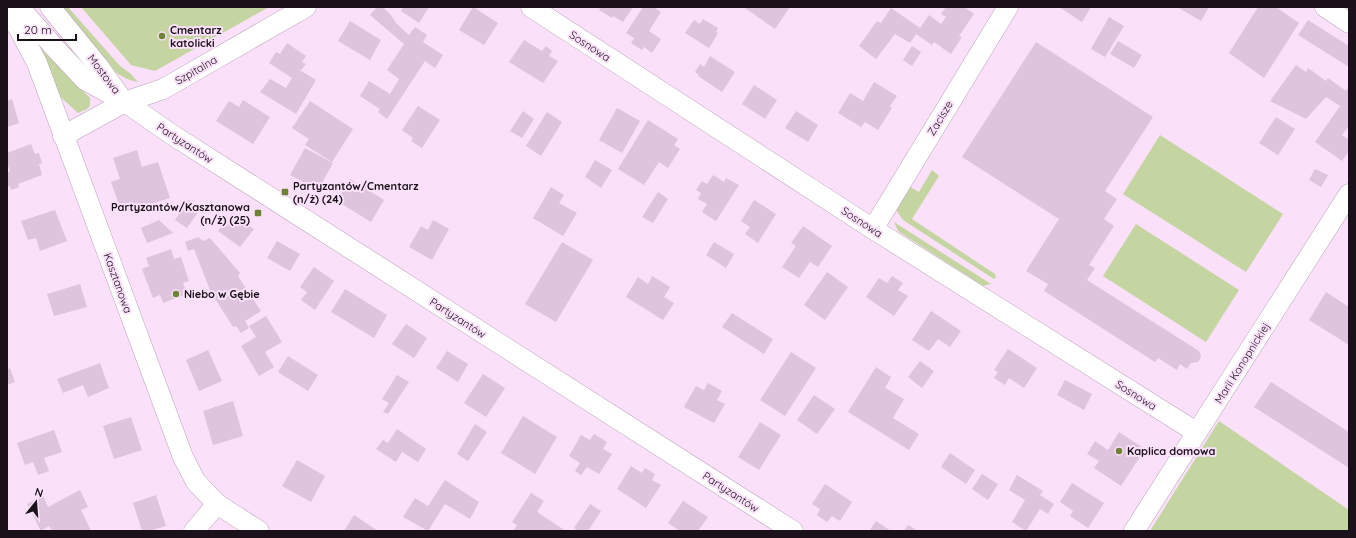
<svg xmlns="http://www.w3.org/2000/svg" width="1356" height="538" viewBox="0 0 1356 538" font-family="Quicksand,sans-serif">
  <rect width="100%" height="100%" fill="#fae0f9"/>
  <g fill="#c4d5a2">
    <path d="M58 7H68L120 66 130 73 138 82C126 80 119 75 110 67Z"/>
    <polygon points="81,7 269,7 155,71 131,65"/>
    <polygon points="34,42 90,98 90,106 87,109 78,113 55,92"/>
    <polygon points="1160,135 1283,214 1246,272 1123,194"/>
    <polygon points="932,170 939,176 912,219 995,274 996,277 994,279 903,220 896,210 905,184 919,192"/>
    <polygon points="894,222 991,284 983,286 898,231"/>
    <polygon points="1136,224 1239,290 1206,342 1103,276"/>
    <polygon points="1219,421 1349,510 1349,531 1150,531"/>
  </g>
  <g fill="#dec4dd">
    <polygon points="377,7 383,7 390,14 396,23 409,35 415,27 427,35 423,42 443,55 435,68 425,61 387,119 378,112 380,109 360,96 369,81 390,94 399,79 387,70 404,44 370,15"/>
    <polygon points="403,7 429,7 419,23 401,11"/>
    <polygon points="473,7 498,23 484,45 459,30"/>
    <polygon points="601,7 633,7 623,22 613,16 612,18 599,10"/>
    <polygon points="643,7 654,7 661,12 649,31 661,39 652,53 644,47 642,50 631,43 634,38 626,33"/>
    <polygon points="746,7 790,7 775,29 745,8"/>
    <polygon points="946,7 964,7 974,14 959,36 962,37 951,54 934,42 932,45 916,34 910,43 895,34 876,59 859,46 877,21 881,23 891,8 920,28 929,15 941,24 946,17 941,14"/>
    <polygon points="1059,7 1091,7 1082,22"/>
    <polygon points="1177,7 1209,7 1201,21"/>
    <polygon points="1258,7 1276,7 1299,23 1264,78 1229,53"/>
    <polygon points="1109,17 1124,26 1105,57 1091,49"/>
    <polygon points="703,19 718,28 716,32 718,33 709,48 685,33 694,20 700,24"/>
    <polygon points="1308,20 1349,46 1349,67 1298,35"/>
    <polygon points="350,21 381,40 370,60 338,41"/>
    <polygon points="524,40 542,51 546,46 552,51 549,56 558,61 543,83 509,62"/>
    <polygon points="1118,41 1142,55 1134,68 1110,54"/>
    <polygon points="1036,42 1153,117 1105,191 1117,199 1104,219 1114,226 1089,265 1095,268 1087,280 1199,351 1201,355 1200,359 1198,362 1191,363 1187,369 1180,364 1177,370 1158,358 1155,362 1044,291 1048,284 1026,271 1059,219 962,157"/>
    <polygon points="287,43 306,56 302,62 306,64 301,70 298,69 316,80 296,114 260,92 270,79 286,88 292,78 269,63 276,52 280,54"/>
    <polygon points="912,46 921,52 912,66 903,60"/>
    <polygon points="710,56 735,72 722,92 698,76 699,75 695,72 700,64 704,67"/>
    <polygon points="1296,65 1306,72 1308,68 1326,81 1328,78 1346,91 1349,87 1349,126 1342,135 1349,140 1349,151 1342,161 1315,142 1340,106 1326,97 1306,119 1270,101"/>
    <polygon points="874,82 897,96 890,106 892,108 878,130 865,122 861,127 838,113 850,93 863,101"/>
    <polygon points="754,85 777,100 765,119 742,104"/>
    <polygon points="12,99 19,123 7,127 7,101"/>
    <polygon points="243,100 270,117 253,144 216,121 229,101 239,107"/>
    <polygon points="310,101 353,129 332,162 305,145 309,139 292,128"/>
    <polygon points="418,106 440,120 422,148 411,141 413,138 402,130"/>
    <polygon points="617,108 640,121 622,153 599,140"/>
    <polygon points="523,111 534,119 522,138 510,131"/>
    <polygon points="796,111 818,125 808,142 785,128"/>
    <polygon points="547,112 562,122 541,156 526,146"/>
    <polygon points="1276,117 1295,129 1278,155 1259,143"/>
    <polygon points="648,120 678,139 674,145 680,149 668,168 659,162 644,185 618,169"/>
    <polygon points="31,144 35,154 39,153 42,163 39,164 42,175 18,184 19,187 11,190 10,186 7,187 7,173 10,171 7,163 7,153"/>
    <polygon points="305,148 333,163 318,190 290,175"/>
    <polygon points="137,150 142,167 158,162 170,198 122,213 111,182 120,179 113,158"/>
    <polygon points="595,160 612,170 601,188 585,177"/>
    <polygon points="1315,169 1328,175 1321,187 1309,180"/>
    <polygon points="713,175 724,182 726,178 739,185 716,221 702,212 707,204 698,199 701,193 696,190 702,181 707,184"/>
    <polygon points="350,179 384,200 371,222 337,201"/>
    <polygon points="551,187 564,195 559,203 577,213 563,236 533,218"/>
    <polygon points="658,192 668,199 653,223 642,217"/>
    <polygon points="188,200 201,208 187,228 175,220"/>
    <polygon points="754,200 776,214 758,243 745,234 750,227 741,221"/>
    <polygon points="55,210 67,241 40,251 36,238 28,240 21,221"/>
    <polygon points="232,213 254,229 240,247 218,231"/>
    <polygon points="159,220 173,233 147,243 141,228"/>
    <polygon points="433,220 449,229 432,260 409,247 421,226 428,230"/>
    <polygon points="803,226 832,246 818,267 810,262 799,278 782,267 796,246 791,243"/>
    <polygon points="198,237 203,241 210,238 240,273 238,276 261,311 245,321 249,328 241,333 236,326 233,327 214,297 207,299 204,292 210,290 194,249 188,251 185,242"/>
    <polygon points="277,241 300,254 290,271 267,258"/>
    <polygon points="562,242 593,260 556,322 525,304"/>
    <polygon points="714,242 734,254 726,268 706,255"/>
    <polygon points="171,249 174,259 181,257 189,281 183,283 187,294 163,303 160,295 153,298 142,269 149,266 146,258"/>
    <polygon points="314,267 334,281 315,310 301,300 307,292 300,287"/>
    <polygon points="827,272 848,287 825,320 804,305"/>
    <polygon points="652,276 670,287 664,297 674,303 663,320 626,297 638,277 648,284"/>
    <polygon points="892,276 903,283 898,290 908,296 894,316 866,297 879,278 887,283"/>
    <polygon points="80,284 87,307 54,316 47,294"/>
    <polygon points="345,289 387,315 374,338 331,312"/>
    <polygon points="1326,292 1349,307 1349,345 1309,320"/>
    <polygon points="931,311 961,331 950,347 938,339 929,351 912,340"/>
    <polygon points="732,313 773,339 764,354 722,327"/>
    <polygon points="266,316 282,342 265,352 274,367 259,376 241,346 256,337 249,326"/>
    <polygon points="406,324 427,338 414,358 392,344"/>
    <polygon points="1008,349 1037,368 1024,388 1009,378 1005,385 994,378 998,372 994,370"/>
    <polygon points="208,350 222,381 199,391 186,360"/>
    <polygon points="447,351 468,364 458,382 436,368"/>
    <polygon points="791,352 816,368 785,416 760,400"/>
    <polygon points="288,356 318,375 308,391 278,372"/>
    <polygon points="920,361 934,371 922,388 908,377"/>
    <polygon points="100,363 109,388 88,397 83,385 63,393 57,379"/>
    <polygon points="876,367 891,377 885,388 904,399 893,418 919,434 909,450 848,412"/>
    <polygon points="10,368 15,382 7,385 7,370"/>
    <polygon points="483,374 505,388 486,417 464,403"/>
    <polygon points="397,375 409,382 388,414 383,412 389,403 382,399"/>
    <polygon points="1065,380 1092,394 1084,410 1057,395"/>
    <polygon points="1271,382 1349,432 1349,468 1254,407"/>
    <polygon points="708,383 722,391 717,400 725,404 714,423 684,407 696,386 704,390"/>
    <polygon points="814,395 835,409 817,434 797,420"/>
    <polygon points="233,401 243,436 213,445 203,411"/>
    <polygon points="523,416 557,437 535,474 501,453"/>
    <polygon points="131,417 142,450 114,459 103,426"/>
    <polygon points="760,422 781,435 759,470 738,457"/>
    <polygon points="475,424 487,432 468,461 457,454"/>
    <polygon points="397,429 426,449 418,462 402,452 396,462 376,449 383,440 388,443"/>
    <polygon points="54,430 62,452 44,458 49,471 38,475 33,462 25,465 17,443"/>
    <polygon points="1119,432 1145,449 1121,486 1094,468 1099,461 1087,454 1095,441 1108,450"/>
    <polygon points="594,434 607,442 603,449 612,454 599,474 587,467 581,475 575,471 580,463 569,456 581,435 590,440"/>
    <polygon points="950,453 975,470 966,484 941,467"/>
    <polygon points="297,460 325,476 311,502 282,486"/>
    <polygon points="631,466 642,473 645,468 655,474 652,480 661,485 646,508 617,489"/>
    <polygon points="982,474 998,484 988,500 972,489"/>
    <polygon points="1017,475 1043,491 1040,495 1054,504 1048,514 1040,509 1026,531 1012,522 1025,500 1009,490"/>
    <polygon points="445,480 479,502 470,519 445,504 428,531 403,517 415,498 428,506"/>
    <polygon points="1072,483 1104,503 1088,528 1070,516 1073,511 1060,502"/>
    <polygon points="825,484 852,502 840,521 832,516 827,522 817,515 820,509 812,504"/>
    <polygon points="80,490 88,507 81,510 91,531 52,531 49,526 41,531 27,504 43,496 48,507"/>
    <polygon points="531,493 544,501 537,512 566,531 513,531 517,525 512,522"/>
    <polygon points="156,495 166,526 149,531 142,531 133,503"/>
    <polygon points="683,501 708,517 698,531 680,531 668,523"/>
    <polygon points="590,504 601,511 588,531 578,531 574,528"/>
    <polygon points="354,515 378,531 344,531"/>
    <polygon points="876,521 891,531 869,531"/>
    <polygon points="908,525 918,531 904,531"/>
  </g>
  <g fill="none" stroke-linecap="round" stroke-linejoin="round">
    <g stroke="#bba3ba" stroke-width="21">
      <g id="street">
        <polyline points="16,7 27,16 55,48 85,80 125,102 171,134 793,531"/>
        <polyline points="50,7 99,67 121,98"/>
        <polyline points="531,7 873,229 1196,432"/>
        <polyline points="1325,7 1349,23"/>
        <polyline points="7,12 19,29 37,63 183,457 196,482 217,504 259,531"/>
        <polyline points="63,136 125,102 163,89 306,7"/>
        <polyline points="873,229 1008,7"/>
        <polyline points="194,531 217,504"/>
        <polyline points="1134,531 1349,194"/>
      </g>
    </g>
    <use href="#street" stroke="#fff" stroke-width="20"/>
  </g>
  <g fill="#6e8334" stroke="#fae0f9" stroke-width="1.5">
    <circle cx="162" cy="36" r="4"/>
    <rect x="281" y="188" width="8" height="8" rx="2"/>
    <rect x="254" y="209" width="8" height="8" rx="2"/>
    <circle cx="176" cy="294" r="4"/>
    <circle cx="1119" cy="451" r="4"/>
  </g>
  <g text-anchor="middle" stroke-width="4" stroke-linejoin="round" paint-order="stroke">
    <g font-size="11" font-weight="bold" fill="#1a111a" stroke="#fae0f9" text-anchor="start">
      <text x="170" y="34">Cmentarz<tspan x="170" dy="13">katolicki</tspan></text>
      <text x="293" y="190">Partyzantów/Cmentarz<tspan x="293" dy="13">(n/ż) (24)</tspan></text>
      <text x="250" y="211" text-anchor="end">Partyzantów/Kasztanowa<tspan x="250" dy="13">(n/ż) (25)</tspan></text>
      <text x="184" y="298">Niebo w Gębie</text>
      <text x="1127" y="455">Kaplica domowa</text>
    </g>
    <g font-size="11" fill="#1a111a" stroke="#fae0f9">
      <text transform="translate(590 46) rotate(33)" y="4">Sosnowa</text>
      <text transform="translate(196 70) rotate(-30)" y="4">Szpitalna</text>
      <text transform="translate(104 74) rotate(53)" y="4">Mostowa</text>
      <text transform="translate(940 118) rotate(-59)" y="4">Zacisze</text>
      <text transform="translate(185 143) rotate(33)" y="4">Partyzantów</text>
      <text transform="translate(862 222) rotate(33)" y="4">Sosnowa</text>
      <text transform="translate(118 283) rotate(70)" y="4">Kasztanowa</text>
      <text transform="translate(458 318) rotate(33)" y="4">Partyzantów</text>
      <text transform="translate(1242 363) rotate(-58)" y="4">Marii Konopnickiej</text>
      <text transform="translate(1136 395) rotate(32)" y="4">Sosnowa</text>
      <text transform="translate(731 492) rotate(33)" y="4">Partyzantów</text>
    </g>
  </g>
  <rect width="1356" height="538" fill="none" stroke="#1a111a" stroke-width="16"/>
  <g transform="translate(36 502) rotate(17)" stroke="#fae0f9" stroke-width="3" paint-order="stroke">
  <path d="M0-3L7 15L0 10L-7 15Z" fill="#1a111a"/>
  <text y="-6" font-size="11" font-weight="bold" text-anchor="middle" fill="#1a111a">N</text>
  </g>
  <path d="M18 34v6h58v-6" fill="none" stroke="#1a111a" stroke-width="2"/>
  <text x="24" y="34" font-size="12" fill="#1a111a" stroke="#fae0f9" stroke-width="3" paint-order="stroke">20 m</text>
</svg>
